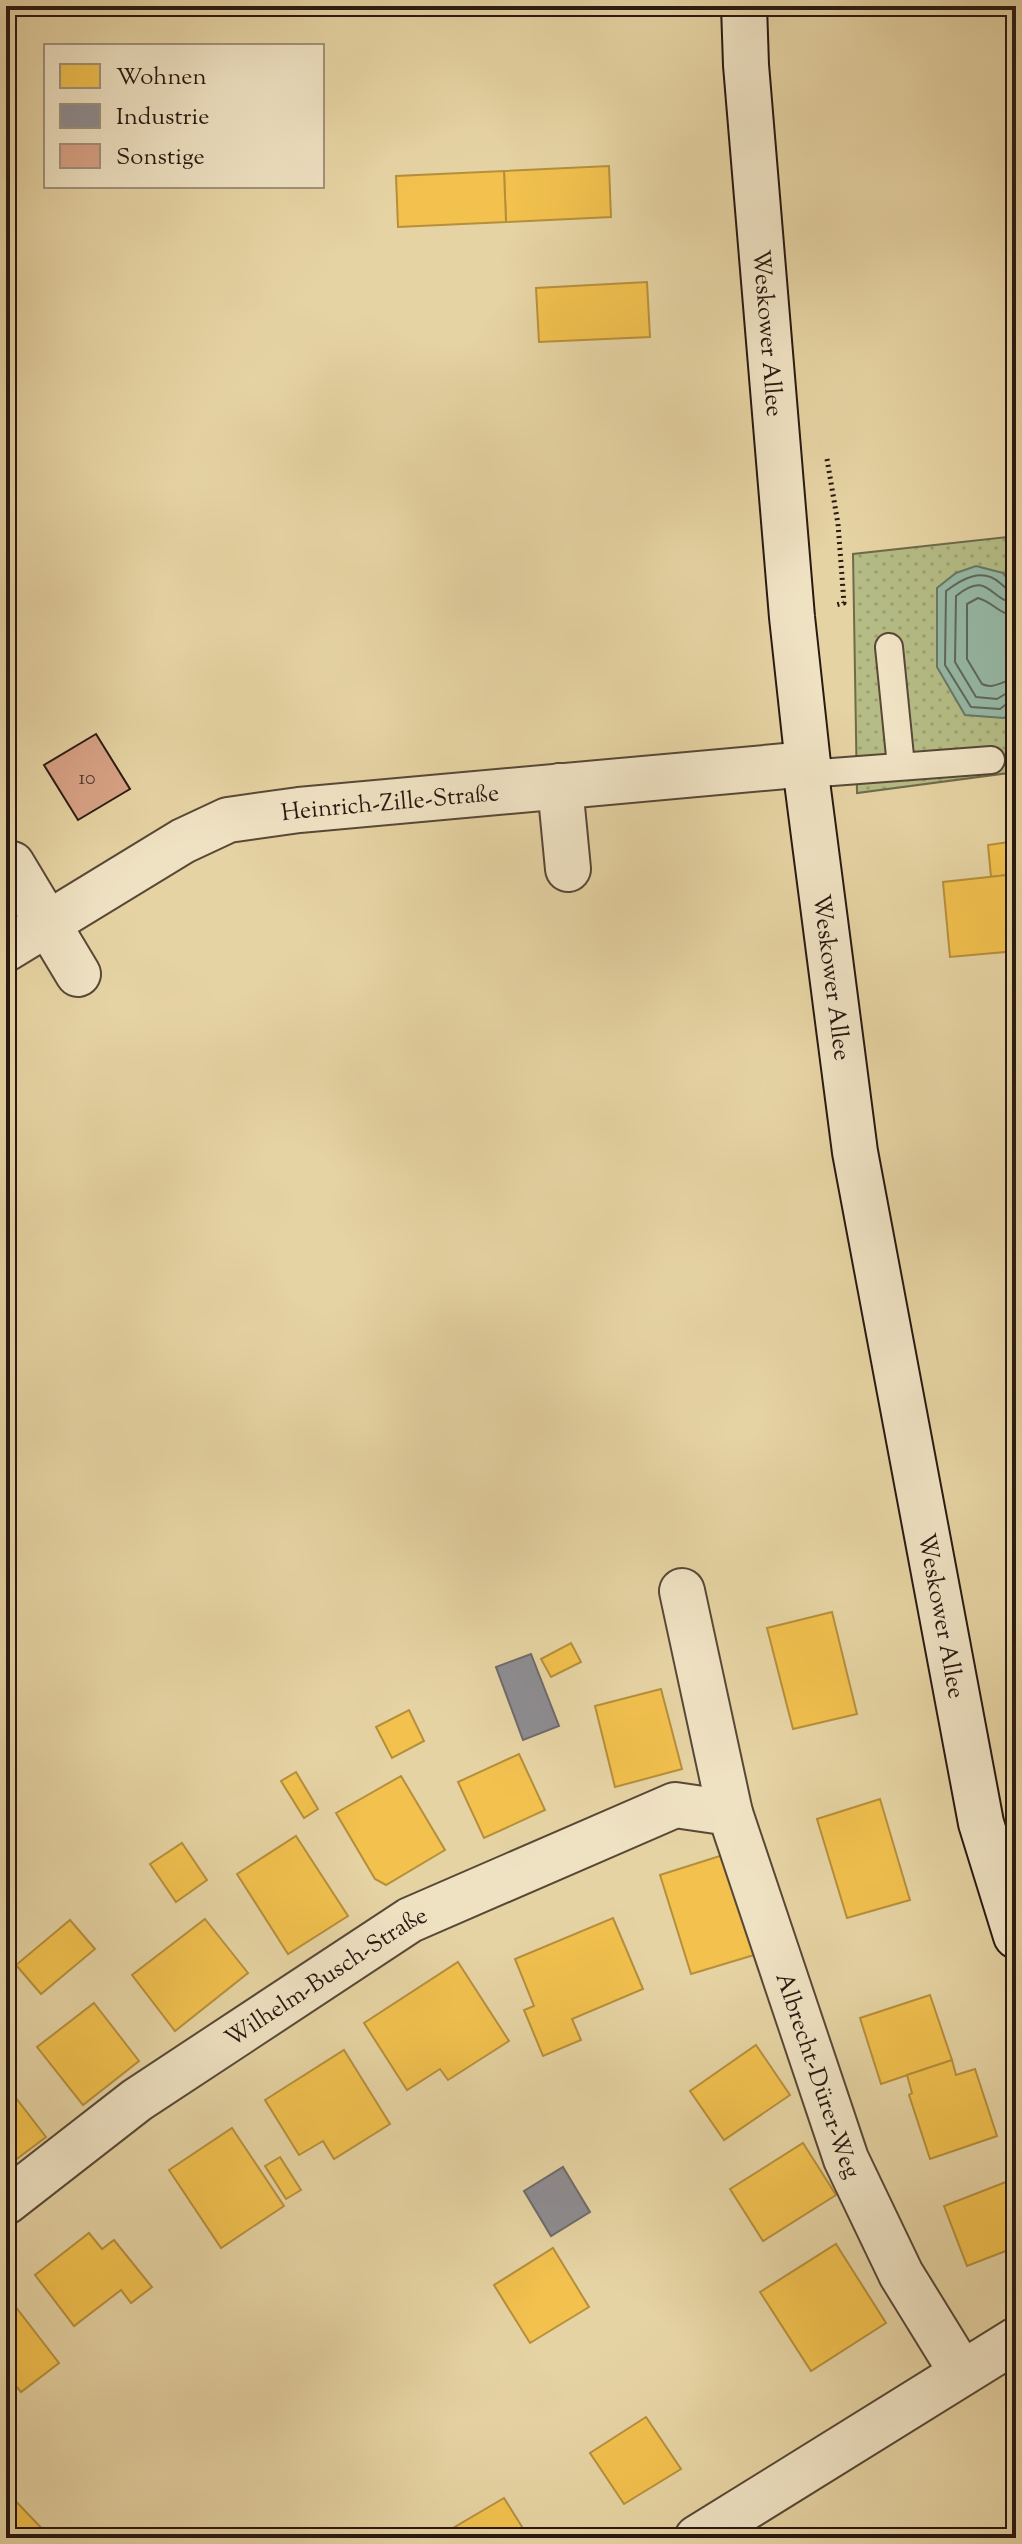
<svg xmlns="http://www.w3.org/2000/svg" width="1022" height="2544" viewBox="0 0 1022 2544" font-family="'Sorts Mill Goudy',serif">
  <defs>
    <pattern id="grass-dots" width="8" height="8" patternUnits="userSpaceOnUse" patternTransform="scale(2)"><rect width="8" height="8" fill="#b5bc85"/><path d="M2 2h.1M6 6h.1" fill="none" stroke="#9ca172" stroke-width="1.8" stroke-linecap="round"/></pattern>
  </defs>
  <rect width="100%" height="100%" fill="#e6d3a3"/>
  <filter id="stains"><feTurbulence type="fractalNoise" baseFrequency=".0025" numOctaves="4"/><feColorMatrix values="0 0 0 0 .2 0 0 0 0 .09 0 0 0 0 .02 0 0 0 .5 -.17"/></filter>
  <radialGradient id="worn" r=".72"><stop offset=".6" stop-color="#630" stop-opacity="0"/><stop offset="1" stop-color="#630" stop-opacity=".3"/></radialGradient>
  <polygon fill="url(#grass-dots)" stroke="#6f6a4c" stroke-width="2" points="1016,536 1016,772 857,793 853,554"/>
  <polygon fill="#96b8a5" stroke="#6a786a" stroke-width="2" points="976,566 1003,573 1016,589 1016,707 1004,718 965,715 937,667 937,588 956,573"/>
  <g fill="#f2c14e" stroke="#b68f3c" stroke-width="2">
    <polygon points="609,166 611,217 506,222 504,171"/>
    <polygon points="504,171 506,222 398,227 396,176"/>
    <polygon points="647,282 650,337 539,342 536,288"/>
    <polygon points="1016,841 1016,874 991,877 988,845"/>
    <polygon points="1016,874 1016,951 950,957 943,882"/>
    <polygon points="832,1612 857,1714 793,1729 767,1628"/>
    <polygon points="571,1643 581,1662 551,1677 541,1659"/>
    <polygon points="661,1689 682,1769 615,1787 595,1706"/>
    <polygon points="409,1710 424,1741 392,1758 376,1727"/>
    <polygon points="519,1754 545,1810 484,1838 458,1782"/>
    <polygon points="296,1772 318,1809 304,1818 281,1781"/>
    <polygon points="401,1776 445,1850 386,1885 375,1879 336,1813"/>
    <polygon points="880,1799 910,1900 847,1918 817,1819"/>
    <polygon points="296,1836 348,1916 288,1954 237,1874"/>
    <polygon points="182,1843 207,1880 176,1902 150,1864"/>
    <polygon points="723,1855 754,1955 691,1974 660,1875"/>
    <polygon points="613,1918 643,1989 572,2019 581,2040 543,2056 524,2010 534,2006 515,1959"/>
    <polygon points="205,1919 248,1973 175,2031 132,1975"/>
    <polygon points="70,1920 95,1949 41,1994 16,1965"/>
    <polygon points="458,1962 509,2041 448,2080 440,2069 407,2090 364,2023"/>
    <polygon points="930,1995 952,2060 881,2084 860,2018"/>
    <polygon points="94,2003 139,2061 83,2105 37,2047"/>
    <polygon points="756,2045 790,2095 724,2140 690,2091"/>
    <polygon points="344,2050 390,2124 334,2159 323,2141 299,2155 265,2100"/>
    <polygon points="952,2060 956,2075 975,2069 997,2136 930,2159 909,2095 912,2093 907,2075"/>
    <polygon points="6,2085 46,2137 6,2167"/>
    <polygon points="232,2128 284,2206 221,2248 169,2170"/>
    <polygon points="803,2143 836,2195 763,2241 730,2189"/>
    <polygon points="280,2157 301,2190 286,2199 265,2166"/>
    <polygon points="1016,2178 1016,2247 967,2266 944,2206"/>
    <polygon points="89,2233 102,2249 114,2240 152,2287 131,2303 121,2290 74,2326 35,2275"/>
    <polygon points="836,2244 886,2323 811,2371 760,2292"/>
    <polygon points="553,2248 589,2307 530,2343 494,2285"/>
    <polygon points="8,2297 59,2363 21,2392 6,2374 6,2298"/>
    <polygon points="646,2417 681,2469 624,2504 590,2453"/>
    <polygon points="6,2491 51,2538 6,2538"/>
    <polygon points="504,2498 529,2538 436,2538"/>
  </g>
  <g fill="#8d8d92" stroke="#6f6a6c" stroke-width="2">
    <polygon points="531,1654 559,1726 523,1740 496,1667"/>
    <polygon points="563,2167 590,2212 551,2236 524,2191"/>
  </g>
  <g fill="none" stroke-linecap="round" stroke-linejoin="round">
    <g stroke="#60685c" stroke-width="2">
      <path d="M1016 593C1007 592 1007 588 1000 583 982 567 962 579 946 591L945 665 971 707 1000 709 1009 702H1016"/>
      <path d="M1016 603C989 601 989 569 956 596L955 662 976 697 997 699 1007 693 1016 691"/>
      <path d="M1016 615C999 615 993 602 978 598L967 604V659L982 684C994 690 1003 680 1016 679"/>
    </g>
  </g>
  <polygon fill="#d9a286" stroke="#291912" stroke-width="2" points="96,734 130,789 78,820 44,765"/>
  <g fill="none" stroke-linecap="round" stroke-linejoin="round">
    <g stroke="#584836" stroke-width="30">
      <g id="service">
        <polyline points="889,647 901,766"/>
        <polyline points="806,774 991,760"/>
      </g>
    </g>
    <g stroke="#584836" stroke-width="48">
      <g id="minor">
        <polyline points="560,786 568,869"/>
        <polyline points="12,864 78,974"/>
        <path id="s1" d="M6 949 183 841 228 820 299 810 808 764"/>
        <polyline points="682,1591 730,1813"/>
        <path id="s2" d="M6 2202 137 2100 410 1920 675 1805 730 1813 846 2159 901 2274 962 2373"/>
        <polyline points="697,2538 1016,2340"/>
      </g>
    </g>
    <g stroke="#291912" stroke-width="48">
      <g id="secondary">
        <path id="s3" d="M744 6 746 65 792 617 808 764 806 774 855 1152 981 1823 1016 1936"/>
      </g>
    </g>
    <polyline stroke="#291912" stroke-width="5" stroke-dasharray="2 4" stroke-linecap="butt" points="827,459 838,524 844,603 836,605"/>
    <use href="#service" stroke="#efe2c3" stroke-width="26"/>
    <use href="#minor" stroke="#efe2c3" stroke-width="44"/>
    <use href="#secondary" stroke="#efe2c3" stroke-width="44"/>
  </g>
  <g text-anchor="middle" stroke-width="8" stroke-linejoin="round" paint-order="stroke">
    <g font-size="20" fill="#553b2f">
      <text x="87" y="784">10</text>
    </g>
    <g font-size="24" fill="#291912" stroke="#efe2c3">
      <text dy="8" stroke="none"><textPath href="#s3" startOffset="328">Weskower Allee</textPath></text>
      <text dy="8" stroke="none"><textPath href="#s1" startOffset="420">Heinrich-Zille-Straße</textPath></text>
      <text dy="8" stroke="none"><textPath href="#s3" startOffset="976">Weskower Allee</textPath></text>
      <text dy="8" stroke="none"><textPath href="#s3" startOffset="1624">Weskower Allee</textPath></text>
      <text dy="8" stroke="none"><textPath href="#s2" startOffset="392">Wilhelm-Busch-Straße</textPath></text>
      <text dy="8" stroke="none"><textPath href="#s2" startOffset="1114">Albrecht-Dürer-Weg</textPath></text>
    </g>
  </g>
  <rect width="1022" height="2544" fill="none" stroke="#e6d3a3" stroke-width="32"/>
  <rect x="8" y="8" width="1006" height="2528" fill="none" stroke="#291912" stroke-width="4"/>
  <rect x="16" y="16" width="990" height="2512" fill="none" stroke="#291912" stroke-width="2"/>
  <rect x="44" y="44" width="280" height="144" fill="#efe2c3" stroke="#a0927c" stroke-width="2"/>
  <rect x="60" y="64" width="40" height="24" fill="#f2c14e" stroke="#a0927c" stroke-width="2"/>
  <text x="116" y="84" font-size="24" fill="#291912">Wohnen</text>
  <rect x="60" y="104" width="40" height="24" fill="#8d8d92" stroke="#a0927c" stroke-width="2"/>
  <text x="116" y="124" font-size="24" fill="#291912">Industrie</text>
  <rect x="60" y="144" width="40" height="24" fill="#d9a286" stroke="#a0927c" stroke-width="2"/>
  <text x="116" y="164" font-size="24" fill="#291912">Sonstige</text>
  <rect width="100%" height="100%" filter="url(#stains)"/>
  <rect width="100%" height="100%" fill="url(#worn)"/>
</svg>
